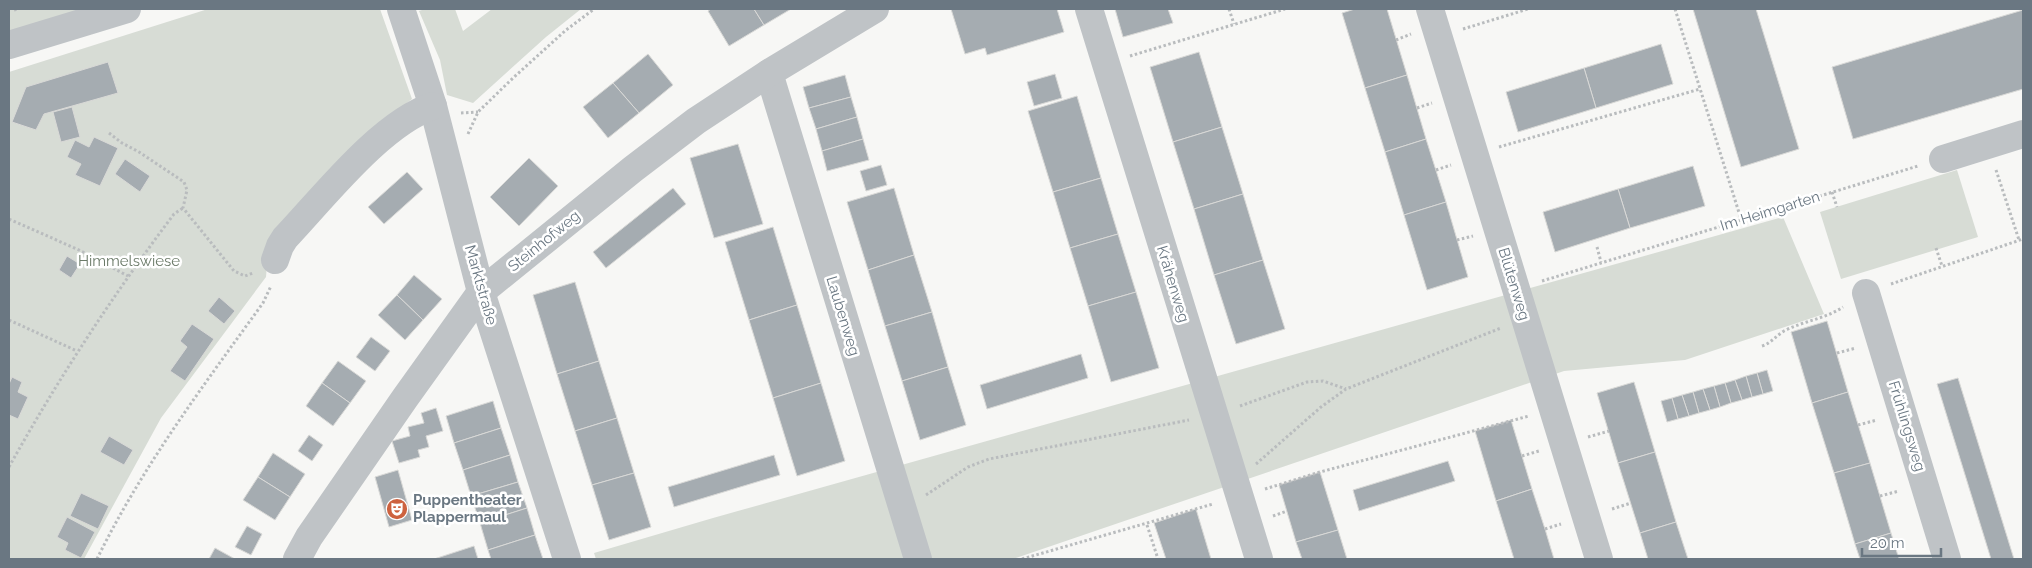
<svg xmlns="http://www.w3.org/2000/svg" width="2032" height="568" viewBox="0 0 2032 568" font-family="Raleway,sans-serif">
  <rect width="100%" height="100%" fill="#f7f7f5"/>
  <g fill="#d7dcd5">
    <polygon points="9,9 83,9 9,32"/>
    <polygon points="208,9 380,9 412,99 402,107 267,265 266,277 161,418 84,559 9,559 9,72"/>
    <polygon points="425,9 455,9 463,31 492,9 581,9 546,37 473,103 447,95 440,60 419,11"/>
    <polygon points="1957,170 1978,237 1841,279 1820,212"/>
    <polygon points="1783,217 1824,314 1685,360 1564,371 1013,559 596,559 594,553 713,518"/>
  </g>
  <g fill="#a5acb1" stroke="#d9d9d7">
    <polygon points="711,9 754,9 764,25 729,46 708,11"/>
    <polygon points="754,9 791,9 764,25"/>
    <polygon points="951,9 1057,9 1064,32 987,55 985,48 965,54"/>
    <polygon points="1115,9 1168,9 1173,23 1123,37"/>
    <polygon points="1355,9 1387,9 1407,75 1365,88 1342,13"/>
    <polygon points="1693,9 1756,9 1799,149 1741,167"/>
    <polygon points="2023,10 2023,89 1853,139 1832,67"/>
    <polygon points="1661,44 1673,84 1596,108 1584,68"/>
    <polygon points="1199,52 1222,127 1173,142 1150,67"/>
    <polygon points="648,54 673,85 639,113 613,83"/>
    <polygon points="108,62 118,93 44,114 36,130 12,122 26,87"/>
    <polygon points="1584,68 1596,108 1518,132 1506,92"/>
    <polygon points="1055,74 1062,98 1034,106 1027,82"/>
    <polygon points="845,75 851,97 809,108 803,87"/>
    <polygon points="1407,75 1426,139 1385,152 1365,88"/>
    <polygon points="613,83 639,113 608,138 583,107"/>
    <polygon points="1077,96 1101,178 1053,192 1028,111"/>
    <polygon points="851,97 857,117 816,129 809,108"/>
    <polygon points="72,107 80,137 61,142 53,112"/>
    <polygon points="857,117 863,139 822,151 816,129"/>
    <polygon points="1222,127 1243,194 1194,209 1173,142"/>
    <polygon points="94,137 118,148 100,186 75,175 81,164 67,157 75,140 89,147"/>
    <polygon points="863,139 869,160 827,171 822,151"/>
    <polygon points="1426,139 1446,202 1404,215 1385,152"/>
    <polygon points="738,144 763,224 714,238 690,158"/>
    <polygon points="529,158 558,186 519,226 490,197"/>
    <polygon points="125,159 150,176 140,192 115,174"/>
    <polygon points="881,165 887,185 866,191 860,171"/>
    <polygon points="1693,166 1705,206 1630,228 1618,189"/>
    <polygon points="407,172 423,189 384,224 368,207"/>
    <polygon points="1101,178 1118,234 1070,248 1053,192"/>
    <polygon points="673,188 686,204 606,268 593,252"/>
    <polygon points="894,188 914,255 868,270 847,202"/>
    <polygon points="1618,189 1630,228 1555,252 1543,212"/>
    <polygon points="1243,194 1263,260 1214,275 1194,209"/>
    <polygon points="1446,202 1468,277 1427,290 1404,215"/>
    <polygon points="773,227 797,305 749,320 725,242"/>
    <polygon points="1118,234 1136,292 1088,306 1070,248"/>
    <polygon points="914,255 932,312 885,326 868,270"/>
    <polygon points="67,256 80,264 71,278 59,270"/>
    <polygon points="1263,260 1285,329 1236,344 1214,275"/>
    <polygon points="414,275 442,299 423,320 397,295"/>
    <polygon points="575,282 599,361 557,374 533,295"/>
    <polygon points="1136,292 1159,368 1111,382 1088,306"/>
    <polygon points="397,295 423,320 405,340 378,315"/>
    <polygon points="219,297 235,311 224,324 208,311"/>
    <polygon points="797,305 821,383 773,398 749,320"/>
    <polygon points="932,312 948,367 902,381 885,326"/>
    <polygon points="1827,321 1848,392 1812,403 1791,332"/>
    <polygon points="192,324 214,339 185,381 170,371 187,347 180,341"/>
    <polygon points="371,337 390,351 375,371 356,357"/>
    <polygon points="1081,354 1088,378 987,409 980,385"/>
    <polygon points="338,361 366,381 350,403 322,383"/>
    <polygon points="599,361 617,418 575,431 557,374"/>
    <polygon points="948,367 966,425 920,440 902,381"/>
    <polygon points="1767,370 1773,391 1763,394 1757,373"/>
    <polygon points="1757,373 1763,394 1752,397 1746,376"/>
    <polygon points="1746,376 1752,397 1742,400 1735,380"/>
    <polygon points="12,377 22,382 18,392 28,397 18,419 9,415 9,384"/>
    <polygon points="1958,378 2014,559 1991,559 1937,384"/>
    <polygon points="1735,380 1742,400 1731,403 1725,383"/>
    <polygon points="1634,382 1655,452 1618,463 1597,393"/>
    <polygon points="322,383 350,403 333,426 306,406"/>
    <polygon points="821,383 845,461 797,476 773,398"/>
    <polygon points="1725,383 1731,403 1720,407 1714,386"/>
    <polygon points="1714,386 1720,407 1710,410 1703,389"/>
    <polygon points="1703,389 1710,410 1699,413 1693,392"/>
    <polygon points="1693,392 1699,413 1689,416 1682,395"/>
    <polygon points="1848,392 1870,463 1834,473 1812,403"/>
    <polygon points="1682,395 1689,416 1678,419 1672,398"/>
    <polygon points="1672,398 1678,419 1667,422 1661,401"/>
    <polygon points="493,401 501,428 454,443 446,416"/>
    <polygon points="436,408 443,431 426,436 429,447 418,450 420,457 399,463 392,441 410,436 408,427 424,423 421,413"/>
    <polygon points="617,418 634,473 592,485 575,431"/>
    <polygon points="1511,420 1532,489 1496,501 1475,431"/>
    <polygon points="501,428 510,455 463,470 454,443"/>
    <polygon points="309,435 323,445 312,461 298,451"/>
    <polygon points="109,436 133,450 124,465 100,452"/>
    <polygon points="1655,452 1676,522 1640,533 1618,463"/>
    <polygon points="273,453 305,474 290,497 258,477"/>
    <polygon points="510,455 518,482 471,496 463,470"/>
    <polygon points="774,455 780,475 674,507 668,487"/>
    <polygon points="1448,461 1455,481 1359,511 1353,490"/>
    <polygon points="1870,463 1891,533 1855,544 1834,473"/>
    <polygon points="398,470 412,520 389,527 375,477"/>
    <polygon points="1320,472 1338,530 1296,542 1279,485"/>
    <polygon points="634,473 651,527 609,540 592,485"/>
    <polygon points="258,477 290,497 275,520 243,500"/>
    <polygon points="518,482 527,508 480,523 471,496"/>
    <polygon points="1532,489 1545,529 1554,559 1514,559 1496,501"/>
    <polygon points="81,493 109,506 98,529 70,516"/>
    <polygon points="527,508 535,535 488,550 480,523"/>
    <polygon points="1196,509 1211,559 1166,559 1154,523"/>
    <polygon points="67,517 95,532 81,558 65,550 68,543 57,537"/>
    <polygon points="1676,522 1688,559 1648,559 1640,533"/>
    <polygon points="247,526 262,534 251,555 235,547"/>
    <polygon points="1338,530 1347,559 1302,559 1296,542"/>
    <polygon points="1891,533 1899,559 1860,559 1855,544"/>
    <polygon points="535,535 543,559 491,559 488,550"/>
    <polygon points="474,546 478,559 434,559"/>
    <polygon points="215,548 235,559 209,559"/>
  </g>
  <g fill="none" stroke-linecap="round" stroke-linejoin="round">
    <g stroke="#b9bcbe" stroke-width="3" stroke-dasharray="2.5 2.5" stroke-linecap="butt">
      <polyline points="1229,9 1234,24"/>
      <polyline points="1675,9 1741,219"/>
      <polyline points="14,10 17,9"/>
      <polyline points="1463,29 1528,9"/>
      <polyline points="1396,40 1411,34"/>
      <polyline points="1130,56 1285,9"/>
      <polyline points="1417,108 1432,103"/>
      <polyline points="461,113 478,112"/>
      <polyline points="109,133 122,143 139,152 184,182 187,190 183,208 234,271 245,276 253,273"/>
      <polyline points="468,134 478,112 513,78 566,30 594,9"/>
      <polyline points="1499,147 1700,89"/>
      <polyline points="1436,170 1451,165"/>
      <polyline points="1996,170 2019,240"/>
      <polyline points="1832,192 1837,207"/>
      <polyline points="9,219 79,250 128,276"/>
      <polyline points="1457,240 1473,236"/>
      <polyline points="1597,247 1601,262"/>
      <polyline points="1936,248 1942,266"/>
      <polyline points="1542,281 1918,166"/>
      <polyline points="1891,284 2023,239"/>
      <polyline points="9,320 77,351"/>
      <path d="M1762 346C1771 343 1776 336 1784 331 1803 321 1825 319 1843 307"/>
      <polyline points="1837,353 1856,348"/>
      <polyline points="1240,406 1307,382 1323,381 1346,389"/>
      <polyline points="1858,425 1877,420"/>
      <polyline points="1588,437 1609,431"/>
      <polyline points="1522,456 1539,451"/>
      <polyline points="1256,464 1321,407 1346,389 1501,328"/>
      <path d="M9 467C58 379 113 295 174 214L183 208"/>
      <polyline points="1265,489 1320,472 1529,416"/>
      <polyline points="926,495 968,467 989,459 1189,420"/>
      <polyline points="1880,496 1899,491"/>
      <polyline points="1612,509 1631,503"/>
      <polyline points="1273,516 1287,511"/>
      <polyline points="1147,525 1158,559"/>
      <polyline points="1545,529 1561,524"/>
      <path d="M97 559C142 467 203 386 263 303L271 286"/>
      <polyline points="1022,559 1213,504"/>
    </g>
    <g stroke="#bfc3c6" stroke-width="28">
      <polyline points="401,9 433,106 481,292 567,559"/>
      <polyline points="1089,9 1259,559"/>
      <polyline points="1430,9 1599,559"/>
      <polyline points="9,45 127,9"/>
      <polyline points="769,73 918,559"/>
      <polyline points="1943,159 2023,134"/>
      <path d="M275 260 280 246 285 238C323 198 381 123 433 106"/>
      <polyline points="1866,293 1947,559"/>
      <polyline points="297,559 309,537 405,398 481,292 633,169 696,121 769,73 875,9"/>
    </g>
  </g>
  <defs>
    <g id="theatre-disc" transform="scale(1.125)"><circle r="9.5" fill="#cd623f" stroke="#fff"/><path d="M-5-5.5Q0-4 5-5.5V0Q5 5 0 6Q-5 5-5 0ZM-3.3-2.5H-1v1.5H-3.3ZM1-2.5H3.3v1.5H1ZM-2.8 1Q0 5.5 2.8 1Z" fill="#fff"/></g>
  </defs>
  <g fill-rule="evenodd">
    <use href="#theatre-disc" x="397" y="509"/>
  </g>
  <g text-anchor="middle" stroke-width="5" stroke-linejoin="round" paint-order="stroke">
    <g font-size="15" fill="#6a7782" stroke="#fff">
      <text transform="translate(1770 211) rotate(-17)" y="5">Im Heimgarten</text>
      <text transform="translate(544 241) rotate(-39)" y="5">Steinhofweg</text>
      <text transform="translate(1173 284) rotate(73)" y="5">Krähenweg</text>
      <text transform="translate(1514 284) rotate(73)" y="5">Blütenweg</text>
      <text transform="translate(481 285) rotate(74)" y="5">Marktstraße</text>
      <text transform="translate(843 316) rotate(73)" y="5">Laubenweg</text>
      <text transform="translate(1907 426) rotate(73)" y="5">Frühlingsweg</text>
    </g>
    <g font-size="15" fill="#6b7a68" stroke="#fff">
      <text x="129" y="266">Himmelswiese</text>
    </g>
    <g font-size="15" font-weight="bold" fill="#6a7782" stroke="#fff" text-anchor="start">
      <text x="413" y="505">Puppentheater<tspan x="413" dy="17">Plappermaul</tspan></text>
    </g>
  </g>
  <rect width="2032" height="568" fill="none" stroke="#6a7782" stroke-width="20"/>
  <path d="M1862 548v8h79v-8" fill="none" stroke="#6a7782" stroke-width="2.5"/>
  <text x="1870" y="548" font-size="15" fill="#6a7782" stroke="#ffffff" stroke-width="4" paint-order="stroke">20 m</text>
</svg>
